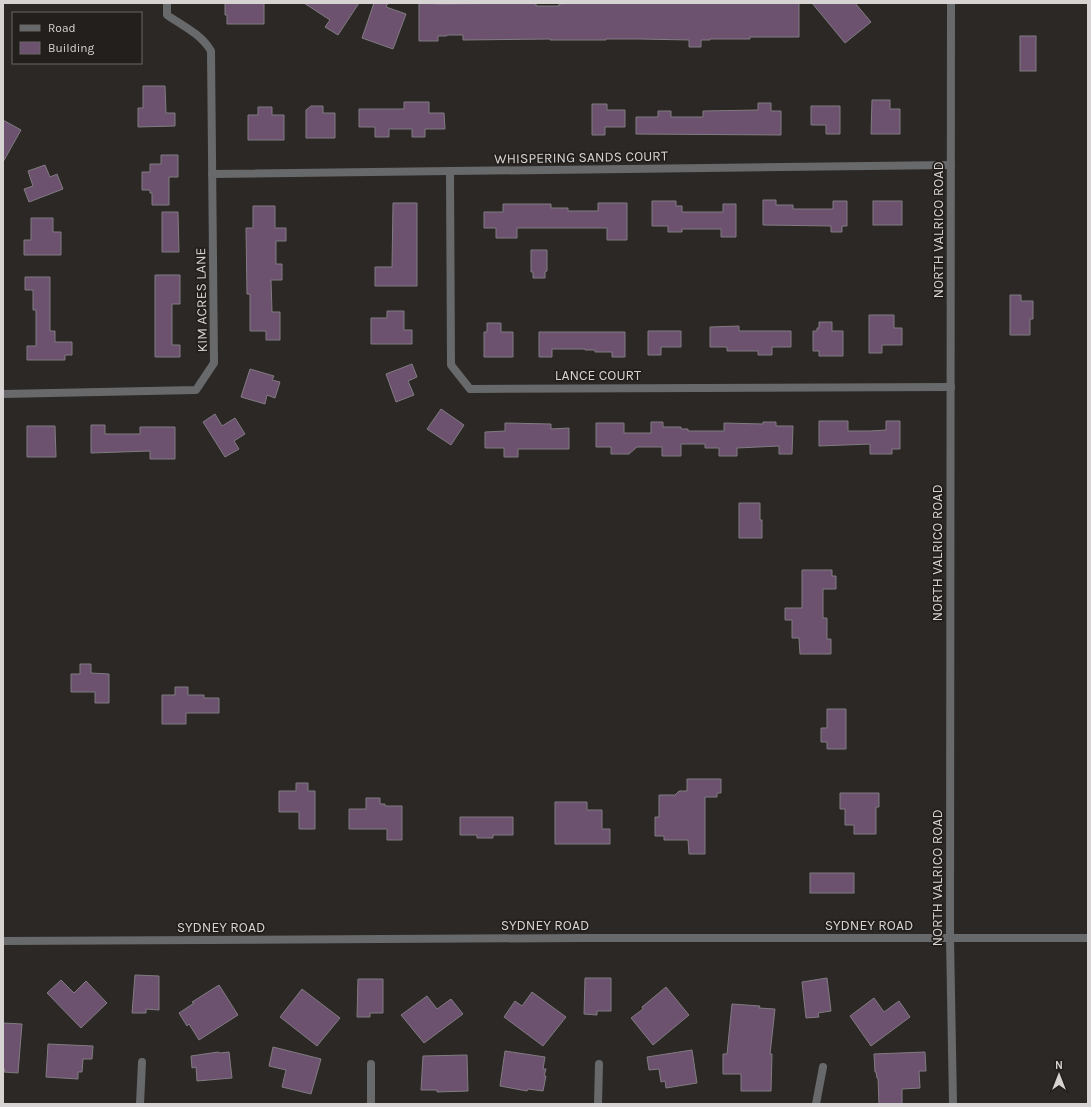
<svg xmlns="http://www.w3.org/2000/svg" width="1091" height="1107" viewBox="0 0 1091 1107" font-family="Karla,sans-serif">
  <rect width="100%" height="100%" fill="#2c2826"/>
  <g fill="#6d5270" stroke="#807c80">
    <polygon points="225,3 264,3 264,24 227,24 227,15 225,15"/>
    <polygon points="304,3 359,3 338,35 325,27 330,20"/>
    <polygon points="374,3 388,3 386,7 406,14 393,49 362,38"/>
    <polygon points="419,3 440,4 536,3 536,6 559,6 559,4 571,3 799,3 799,37 750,37 750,39 710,39 710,40 701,40 701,47 689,47 689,40 640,39 606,39 606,40 550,40 550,39 463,40 463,35 448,35 446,36 438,36 438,41 419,41"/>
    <polygon points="812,3 855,3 871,22 845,43"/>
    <rect x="1020" y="36" width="16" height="35"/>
    <polygon points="143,86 165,86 166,113 175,113 175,126 138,127 138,108 143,108"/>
    <polygon points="872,100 890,100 890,109 900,109 900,134 871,134"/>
    <polygon points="404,102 429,102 429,113 444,113 445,129 425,129 425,137 412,137 412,129 389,129 389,137 375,137 375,127 359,127 359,109 404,109"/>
    <polygon points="758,103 771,103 771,111 781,111 781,135 636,134 636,117 658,117 658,111 671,111 671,117 703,117 703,111 758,110"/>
    <polygon points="592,104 607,104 607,110 625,110 625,127 605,127 605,135 592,135"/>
    <polygon points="311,106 323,106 323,113 335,113 335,138 306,138 306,110"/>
    <polygon points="811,106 840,106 840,134 826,134 826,125 811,125"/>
    <polygon points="258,107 272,107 272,115 284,115 284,140 248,140 248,115 258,115"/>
    <polygon points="3,120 21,130 3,162"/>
    <polygon points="161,155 178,155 178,177 169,177 169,205 152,205 152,193 150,193 150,190 142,190 142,172 150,172 150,164 161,164"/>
    <polygon points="45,165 50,177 57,174 63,189 29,202 24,189 33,186 28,171"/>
    <polygon points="763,200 776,200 776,205 793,205 793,209 833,209 833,201 847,201 847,226 842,226 842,232 831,232 831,226 763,225"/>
    <polygon points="652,201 676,201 676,206 682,206 682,212 723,212 723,204 736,204 736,237 721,237 721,229 682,229 682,232 668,232 668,226 652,226"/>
    <rect x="873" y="201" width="29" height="24"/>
    <polygon points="393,203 417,203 417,286 375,286 375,267 392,267"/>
    <polygon points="598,203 627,203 627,240 607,240 607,228 517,228 517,238 496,238 496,228 484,228 484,212 503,212 503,204 551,204 551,208 568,208 568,211 598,211"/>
    <polygon points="253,206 275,206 275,228 286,228 286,241 276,241 276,264 282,264 282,280 271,280 272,312 280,312 280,340 266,340 266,331 250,331 250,294 247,294 246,228 253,228"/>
    <polygon points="162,212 178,212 179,252 162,252"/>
    <polygon points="31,218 53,218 53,232 61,232 61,255 24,255 24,240 31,240"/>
    <polygon points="531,250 547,250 547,271 545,272 545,278 533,278 533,272 531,272"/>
    <polygon points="155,275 180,275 180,304 172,304 172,345 180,345 180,357 155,357"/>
    <polygon points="25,277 50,277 50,331 55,331 55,342 72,342 72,355 65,355 65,360 27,360 27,346 36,346 36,310 33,310 33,290 25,290"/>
    <polygon points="1010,295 1021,295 1021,301 1033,301 1033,319 1030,319 1030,335 1010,335"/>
    <polygon points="387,311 404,311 404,330 412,330 412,344 371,344 371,318 387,318"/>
    <polygon points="869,315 894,315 894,328 902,328 902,345 882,345 882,353 869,353"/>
    <polygon points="819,322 832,322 832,331 843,331 843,356 819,356 819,351 813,351 813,331 817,331 817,328 819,328"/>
    <polygon points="487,323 501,323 501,332 513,332 513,357 484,357 484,332 487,332"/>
    <polygon points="739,326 739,331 791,331 791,347 772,347 772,355 758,355 758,351 727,351 727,347 710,347 710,327"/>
    <polygon points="648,331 681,331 681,347 661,347 661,355 648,355"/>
    <polygon points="539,332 625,332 625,357 612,357 612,352 595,352 595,350 585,350 585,349 552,349 552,357 539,357"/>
    <polygon points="412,364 417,377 408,381 414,395 396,402 386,374"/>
    <polygon points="250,369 274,376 272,380 280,382 275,398 267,395 265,404 241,397"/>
    <polygon points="441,409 464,425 451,445 427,429"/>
    <polygon points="215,414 222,426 235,418 245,434 234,441 239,449 225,457 203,422"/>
    <polygon points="819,421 848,421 848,431 870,431 886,430 886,421 900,421 900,449 892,449 892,454 870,454 870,444 819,446"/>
    <polygon points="651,422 663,422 663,427 681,427 681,429 688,429 688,431 724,431 724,423 763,424 763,422 776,422 776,426 793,426 792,454 779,454 779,446 737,448 737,456 719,456 719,448 705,448 705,444 681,444 681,456 662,456 662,447 637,447 629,454 611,454 611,447 596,447 596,423 624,423 624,433 651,433"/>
    <polygon points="505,423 551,424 551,429 569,428 569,449 518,449 518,457 504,457 504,448 485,448 485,432 505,431"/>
    <polygon points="91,425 105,425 105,434 140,434 140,427 175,427 175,459 150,459 150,451 91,453"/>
    <polygon points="27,426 55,426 56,457 27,457"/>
    <polygon points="739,503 760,503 760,520 762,520 762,538 739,538"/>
    <polygon points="802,570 832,570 832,576 836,576 836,589 823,589 823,618 827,618 827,639 831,639 831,654 800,654 799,638 792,638 792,620 785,620 785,608 802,608"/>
    <polygon points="80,664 91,664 91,673 109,674 109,703 95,703 95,692 71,692 71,674 80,674"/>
    <polygon points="175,687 188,687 188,695 204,695 204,698 219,698 219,713 186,713 186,724 162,724 162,695 175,695"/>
    <polygon points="827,709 846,709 846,749 827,749 827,742 821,742 821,728 827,728"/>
    <polygon points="687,779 721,779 721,793 717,793 717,797 705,797 705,854 689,854 688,840 664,840 664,836 655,836 655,817 659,817 659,795 675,795 679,791 687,791"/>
    <polygon points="296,783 308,783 308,791 315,791 315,829 299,829 299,812 279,812 279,791 296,791"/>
    <polygon points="840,793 879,793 879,807 876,807 876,834 854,834 854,825 845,825 845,809 840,809"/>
    <polygon points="366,798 380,798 380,804 385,804 385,806 402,806 402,840 387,840 387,829 349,829 349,809 366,809"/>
    <polygon points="555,802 587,802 587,810 602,810 602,829 610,829 610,844 555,844"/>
    <polygon points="460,817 513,817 513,835 493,835 493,838 477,838 477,835 460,835"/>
    <rect x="810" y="873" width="44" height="20"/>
    <polygon points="135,975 159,976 159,1010 146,1009 146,1013 132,1013"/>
    <polygon points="585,978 611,978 611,1011 597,1011 597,1015 584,1014"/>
    <polygon points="827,978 831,1011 818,1013 819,1017 806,1018 802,982"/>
    <polygon points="358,979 383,979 383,1013 370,1013 370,1017 357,1017"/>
    <polygon points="61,980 74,993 86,981 107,1003 81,1028 47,993"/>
    <polygon points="219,985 238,1015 199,1040 189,1024 187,1026 179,1013 194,1003 192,1002"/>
    <polygon points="666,987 689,1015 653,1045 631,1018 643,1009 642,1007"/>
    <polygon points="302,989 340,1018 317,1046 280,1017"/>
    <polygon points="532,992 566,1017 543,1046 504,1017 515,1001 522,1006"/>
    <polygon points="427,996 437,1009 451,999 463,1014 424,1043 401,1015"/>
    <polygon points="874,998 884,1012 899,1001 910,1017 871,1046 850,1016"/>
    <polygon points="732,1004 760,1006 759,1008 775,1009 770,1054 772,1054 771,1091 741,1091 741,1074 723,1074 723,1054 727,1054"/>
    <polygon points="3,1023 22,1024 18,1073 4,1072 5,1069 3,1069"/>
    <polygon points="48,1044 93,1046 92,1059 83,1059 82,1072 78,1072 78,1079 46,1077"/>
    <polygon points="273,1047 321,1059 311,1094 282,1087 286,1070 269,1066"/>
    <polygon points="692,1050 697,1083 666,1088 665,1081 661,1082 659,1069 649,1070 647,1057"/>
    <polygon points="505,1051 545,1057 543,1069 546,1069 544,1076 546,1076 543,1091 528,1089 527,1091 500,1086"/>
    <polygon points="218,1052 220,1053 229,1052 232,1078 197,1081 196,1067 192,1068 191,1056"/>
    <polygon points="925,1052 926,1071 919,1071 920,1088 902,1089 902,1104 879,1104 878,1078 877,1078 876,1072 875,1072 874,1054"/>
    <polygon points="467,1055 468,1091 437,1092 437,1090 421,1090 423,1056"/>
  </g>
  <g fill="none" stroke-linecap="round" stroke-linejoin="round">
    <g stroke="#67696a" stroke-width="8">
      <polyline points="450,172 451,365 470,389 951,387"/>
      <polyline points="212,174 951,165"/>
      <path d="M3 394 196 390 214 363 211 51C201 34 183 26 167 15V3"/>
      <polyline points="3,941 581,938 950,938"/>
      <polyline points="140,1104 142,1062"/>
      <polyline points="371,1104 371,1064"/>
      <polyline points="598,1104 599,1064"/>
      <polyline points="816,1104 823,1067"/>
    </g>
    <g stroke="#67696a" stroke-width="8">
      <polyline points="951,3 950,938 953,1104"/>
      <polyline points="950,938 1088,938"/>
    </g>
  </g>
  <g text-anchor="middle" stroke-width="3.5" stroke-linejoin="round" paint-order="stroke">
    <g font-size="14" fill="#d6d3d2" stroke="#221f1c">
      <text transform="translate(581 157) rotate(-1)" y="5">WHISPERING SANDS COURT</text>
      <text transform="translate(938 230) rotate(-90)" y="5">NORTH VALRICO ROAD</text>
      <text transform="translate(201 300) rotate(-91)" y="5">KIM ACRES LANE</text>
      <text x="598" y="380">LANCE COURT</text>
      <text transform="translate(937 553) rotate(-90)" y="5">NORTH VALRICO ROAD</text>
      <text transform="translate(937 878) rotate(-90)" y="5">NORTH VALRICO ROAD</text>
      <text x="545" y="930">SYDNEY ROAD</text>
      <text x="869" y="930">SYDNEY ROAD</text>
      <text x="221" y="932">SYDNEY ROAD</text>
    </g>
  </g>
  <rect width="1091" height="1107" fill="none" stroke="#d6d3d2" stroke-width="8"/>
  <rect x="12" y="12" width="130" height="52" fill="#221f1c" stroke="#6a6765"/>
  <rect x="20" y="25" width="20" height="6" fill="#67696a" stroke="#6a6765"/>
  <text x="48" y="32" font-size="12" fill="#d6d3d2">Road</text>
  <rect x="20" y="42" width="20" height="12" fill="#6d5270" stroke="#6a6765"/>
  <text x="48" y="52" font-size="12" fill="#d6d3d2">Building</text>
  <g transform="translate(1059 1075)" stroke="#221f1c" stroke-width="3" paint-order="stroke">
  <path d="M0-3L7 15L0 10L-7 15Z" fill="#d6d3d2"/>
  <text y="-6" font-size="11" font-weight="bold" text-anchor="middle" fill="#d6d3d2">N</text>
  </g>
</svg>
